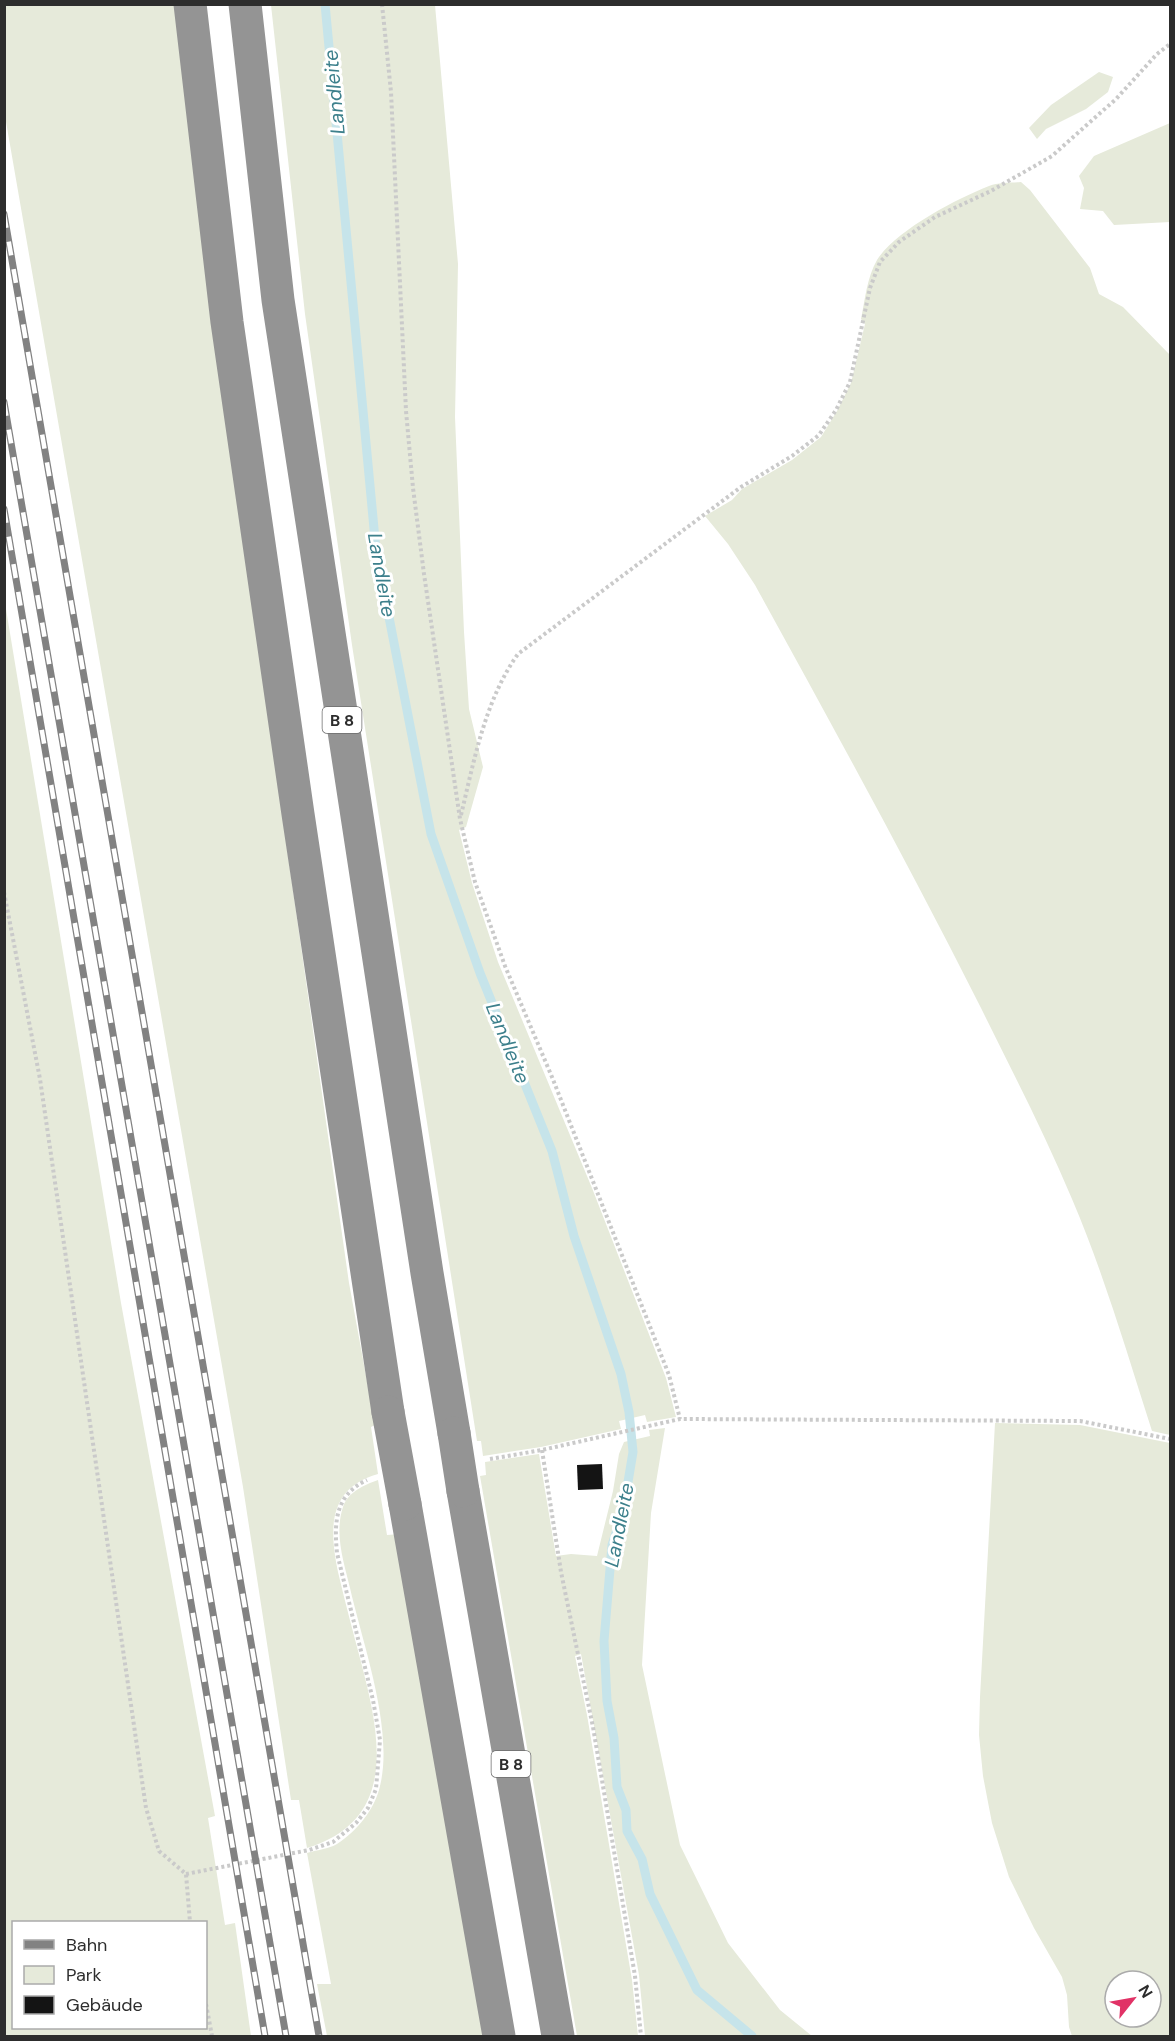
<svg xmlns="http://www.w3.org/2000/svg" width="1175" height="2041" viewBox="0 0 1175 2041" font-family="'DM Sans',sans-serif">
  <rect width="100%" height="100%" fill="#fff"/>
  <g fill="#e6eada" fill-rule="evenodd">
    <path d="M4 5H177L282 813 349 1283 375 1425 371 1427 378 1474C328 1488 329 1529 338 1572 345 1602 353 1632 361 1662 380 1735 399 1820 307 1848L299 1800H291L243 1487 5 116Z"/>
    <polygon points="271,5 435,5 458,264 455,417 464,632 469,709 483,767 466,827 459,830 472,883 498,962 592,1188 666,1378 676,1417 647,1422 645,1415 619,1421 621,1429 541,1447 483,1456 481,1441 477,1441 352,645 305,314"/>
    <polygon points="1099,72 1113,77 1108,92 1086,109 1046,129 1037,139 1029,128 1051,105"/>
    <polygon points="1170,123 1170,222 1114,225 1103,211 1080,209 1084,188 1079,176 1094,156"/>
    <path d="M1021 182 1030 190 1090 268 1099 294 1123 307 1170 355V1435L1152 1431C1127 1353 1104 1274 1072 1199 1045 1134 1012 1071 981 1008 909 865 832 725 755 585L728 544 705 516 732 500 742 489 792 460 821 437 837 411 851 383 865 324 861 319C865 300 867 277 877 260 895 231 956 199 989 186 999 182 1010 183 1021 182Z"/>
    <path d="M4 597 121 1303 215 1816 208 1818 225 1925 235 1923 251 2036H5ZM14 1922H206V2028H14Z"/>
    <path d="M995 1423 1080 1425 1170 1443V2036H1072L1069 2027 1067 1995 1062 1977 1034 1928 1009 1877 992 1823 983 1776 979 1735 980 1697ZM1115 1981H1151V2017H1115Z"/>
    <polygon points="665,1428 651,1513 642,1665 680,1845 728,1943 780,2010 812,2036 645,2036 639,1975 581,1654 575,1656 587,1715 632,1980 638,2036 577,2036 480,1476 486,1475 485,1462 539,1454 556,1556 571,1554 597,1556 613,1491 619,1454 624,1442 650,1436 649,1430"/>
    <path d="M378 1480 387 1535 401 1534 491 2036H327L317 1984H331L307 1853C316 1850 329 1849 337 1844 357 1831 375 1809 380 1786 394 1729 363 1645 350 1588 344 1562 334 1534 343 1507 348 1492 364 1485 378 1480Z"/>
  </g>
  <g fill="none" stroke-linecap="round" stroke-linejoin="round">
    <polyline stroke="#c6e4ea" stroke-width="9" points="325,4 376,550 431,834 480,973 552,1151 574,1236 621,1374 629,1412 633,1452 623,1512 612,1545 604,1641 607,1701 614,1738 617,1787 626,1810 627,1831 642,1859 650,1894 697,1990 752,2036"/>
  </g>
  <polygon fill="#141414" points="602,1464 603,1489 578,1490 577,1465"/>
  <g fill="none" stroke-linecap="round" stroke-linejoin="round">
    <g stroke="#cacaca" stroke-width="4" stroke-dasharray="3 3" stroke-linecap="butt">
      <polyline points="382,4 391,92 406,411 413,488 424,574 460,819 475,882 505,966 552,1077 669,1375 680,1419"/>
      <path d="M461 815C474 761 485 700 518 654L741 487 792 456 819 435 836 410 850 382 870 288 880 262 899 242 935 217 991 191 1052 156 1116 99 1157 54 1170 44"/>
      <polyline points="4,892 40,1079 146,1808 159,1851 186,1874 190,1922"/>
      <polyline points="542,1450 561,1572 593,1727 627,1928 635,1976 641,2036"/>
      <polyline points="490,1459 542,1450 680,1419 1080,1421 1170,1439"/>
      <path d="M186 1874 309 1850 333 1842 356 1823 368 1808 376 1789 380 1740 373 1700 337 1553C334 1522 335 1495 367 1480"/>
      <polyline points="206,2004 212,2036"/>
    </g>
    <g stroke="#949494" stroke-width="33">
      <polyline points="190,4 227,322 298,814 388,1412"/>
      <polyline points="245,4 278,300 427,1273 454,1433"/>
      <polyline points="463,1491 558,2036"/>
      <polyline points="405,1504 499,2036"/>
    </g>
    <g stroke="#828282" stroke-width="7">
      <g id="rail">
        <polyline points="4,214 319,2036"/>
        <polyline points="4,402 286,2036"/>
        <polyline points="4,509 265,2036"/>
      </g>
    </g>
    <use href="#rail" stroke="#fff" stroke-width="4.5" stroke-dasharray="14" stroke-linecap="butt"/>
    <g stroke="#949494" stroke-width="33">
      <polyline points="388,1412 405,1504"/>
      <polyline points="454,1433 463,1491"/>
    </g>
  </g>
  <g text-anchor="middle" stroke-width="6" stroke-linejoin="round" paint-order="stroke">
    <g fill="#fff" stroke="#6c6c6c" stroke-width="1.5">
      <rect x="322.5" y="707" width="39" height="26" rx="4.5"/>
      <rect x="491.5" y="1751" width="39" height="26" rx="4.5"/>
    </g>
    <g font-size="16" font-weight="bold" fill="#2d2d2d">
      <text x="342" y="726">B 8</text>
      <text x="511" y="1770">B 8</text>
    </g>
    <g font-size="20" font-style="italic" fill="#3d808c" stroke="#fff">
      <text transform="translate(334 92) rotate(-95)" y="7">Landleite</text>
      <text transform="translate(382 575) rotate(80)" y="7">Landleite</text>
      <text transform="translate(508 1043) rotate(68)" y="7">Landleite</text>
      <text transform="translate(619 1525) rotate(-79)" y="7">Landleite</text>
    </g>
  </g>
  <rect width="1175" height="2041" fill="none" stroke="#2d2d2d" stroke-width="12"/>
  <rect x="12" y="1921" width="195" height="108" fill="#ffffff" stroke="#ababab" stroke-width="1.5"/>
  <rect x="24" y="1940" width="30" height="9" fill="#828282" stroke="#ababab" stroke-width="1.5"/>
  <text x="66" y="1951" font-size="18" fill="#2d2d2d">Bahn</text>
  <rect x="24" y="1966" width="30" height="18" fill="#e6eada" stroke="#ababab" stroke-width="1.5"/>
  <text x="66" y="1981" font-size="18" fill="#2d2d2d">Park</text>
  <rect x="24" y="1996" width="30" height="18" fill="#141414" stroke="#ababab" stroke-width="1.5"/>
  <text x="66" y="2011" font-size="18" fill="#2d2d2d">Gebäude</text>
  <g transform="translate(1133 1999) rotate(59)"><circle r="28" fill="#ffffff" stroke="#ababab" stroke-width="1.5"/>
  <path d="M0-4.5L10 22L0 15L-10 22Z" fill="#e13266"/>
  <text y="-9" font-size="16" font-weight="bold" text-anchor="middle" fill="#2d2d2d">N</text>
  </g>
</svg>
